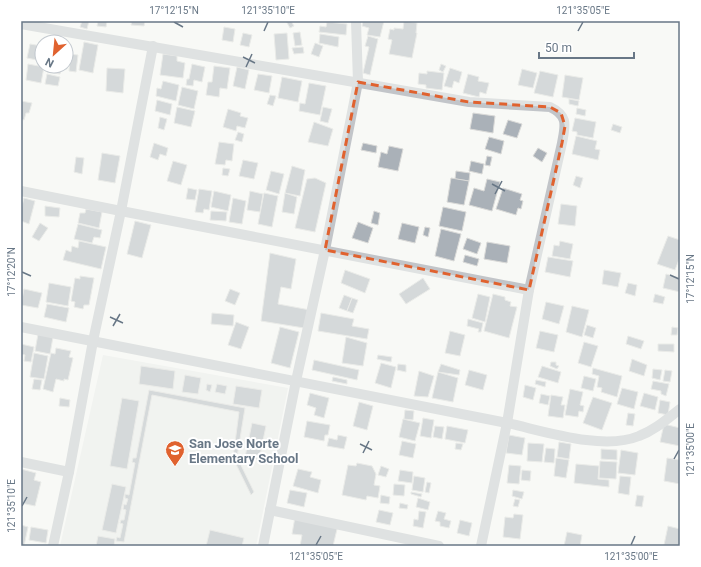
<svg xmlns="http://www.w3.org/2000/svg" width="701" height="567" viewBox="0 0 701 567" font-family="Roboto,sans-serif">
  <rect width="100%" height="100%" fill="#f8f9f6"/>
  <polygon fill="#e9eae9" points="103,355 288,388 256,546 60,546"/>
  <g fill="#aab1b8" stroke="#dadad8">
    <polygon points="82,21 89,21 87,29 80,27"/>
    <polygon points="98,21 107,21 106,27 97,26"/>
    <polygon points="132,21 145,21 144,26 131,25"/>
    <polygon points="286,21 291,21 294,26 290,28"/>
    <polygon points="363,21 384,21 380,37 367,35 369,28 362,26"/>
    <polygon points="404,21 417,23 416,33 417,33 412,58 389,54 392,40 388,39 390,29 394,30 394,28 403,29"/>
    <polygon points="327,22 347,24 346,35 319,32 320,26 326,27"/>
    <polygon points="224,27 235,29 233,42 222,40"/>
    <polygon points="300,32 302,45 295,46 293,33"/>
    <polygon points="243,33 252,35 249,47 240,45"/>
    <polygon points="287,33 289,59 276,60 274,34"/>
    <polygon points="320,34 339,37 338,47 319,43"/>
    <polygon points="368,36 378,39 370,75 363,73 369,47 365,46"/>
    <polygon points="84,42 98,45 93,73 79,70"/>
    <polygon points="315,43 323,46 319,57 311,54"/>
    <polygon points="30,44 42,46 42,61 27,58"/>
    <polygon points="303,47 304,53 294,54 292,48"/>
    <polygon points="70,54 78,55 76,72 69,71"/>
    <polygon points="163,54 177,56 177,61 185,63 183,78 160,75"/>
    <polygon points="66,57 69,57 67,69 61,69 60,74 47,72 48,66 66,66"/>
    <polygon points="28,64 44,67 41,83 26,80"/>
    <polygon points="192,64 205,67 202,82 194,80 193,86 186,85 187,79 189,79"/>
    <polygon points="441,64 446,66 443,72 439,70"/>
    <polygon points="214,66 230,68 227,89 220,88 219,97 206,95 208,82 212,82"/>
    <polygon points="237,67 249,70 245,89 233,86"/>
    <polygon points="107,68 125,69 123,93 106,91"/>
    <polygon points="450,68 462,72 459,83 454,81 452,88 444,86"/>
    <polygon points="522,69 537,73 533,88 518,85"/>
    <polygon points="427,71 444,73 442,90 426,88 426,85 418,84 419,73 427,74"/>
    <polygon points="540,71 558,75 553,97 534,93"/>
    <polygon points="47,74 60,77 58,86 45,84"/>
    <polygon points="258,74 272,76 269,93 254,90"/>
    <polygon points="468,74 479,77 478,81 489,83 486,94 480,92 479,97 463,93"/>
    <polygon points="565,75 583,78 579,100 562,97"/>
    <polygon points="282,77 302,81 298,102 278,98"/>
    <polygon points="163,81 179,85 176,101 156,96 157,88 161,89"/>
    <polygon points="309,83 326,86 320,115 299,111 300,103 305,104"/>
    <polygon points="182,87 198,91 194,109 178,105"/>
    <polygon points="270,95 276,96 273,106 267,104"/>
    <polygon points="569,99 579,101 578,106 569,104"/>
    <polygon points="157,100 172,104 170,115 155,111"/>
    <polygon points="21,101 32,103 29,113 26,113 24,120 21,119"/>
    <polygon points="177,107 195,111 191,127 174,123"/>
    <polygon points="323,107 332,109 328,123 320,121"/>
    <polygon points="577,108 586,110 585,116 576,114"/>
    <polygon points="228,109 241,113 240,116 248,118 245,128 237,126 236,131 223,127"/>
    <polygon points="473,113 495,116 493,133 470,129"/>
    <polygon points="160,117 167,119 164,130 158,128"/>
    <polygon points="575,118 596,122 593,138 577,135 577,132 572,131"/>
    <polygon points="508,120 522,124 517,138 503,134"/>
    <polygon points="314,122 333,129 328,146 308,142"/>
    <polygon points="613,124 622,127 620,133 611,130"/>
    <polygon points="238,132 244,134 242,142 235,140"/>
    <polygon points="576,136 597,141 595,149 600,150 598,160 572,154"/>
    <polygon points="489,137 504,141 501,154 485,149"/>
    <polygon points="219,142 234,144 232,161 226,160 225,165 215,164"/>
    <polygon points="154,143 168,148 166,156 160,154 158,160 150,157"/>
    <polygon points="363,143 377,146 376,153 361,150"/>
    <polygon points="389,146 403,149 398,171 378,167 381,152 387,154"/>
    <polygon points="538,148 547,153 542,162 533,156"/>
    <polygon points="102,153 120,156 115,183 98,180"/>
    <polygon points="487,156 492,157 490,166 485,165"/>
    <polygon points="76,157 84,158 82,174 74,172"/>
    <polygon points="243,160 258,163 254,179 239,176"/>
    <polygon points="173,161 187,165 181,185 167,181"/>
    <polygon points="471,161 484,164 482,174 469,171"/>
    <polygon points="292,166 305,170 300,196 285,193"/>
    <polygon points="223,168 230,169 228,176 222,175"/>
    <polygon points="271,171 284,174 279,194 266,190"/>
    <polygon points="456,171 470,173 469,181 455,179"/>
    <polygon points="576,176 583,178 580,188 573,185"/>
    <polygon points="315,178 326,183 315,232 295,228 307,179"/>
    <polygon points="451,178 469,181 464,205 447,202"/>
    <polygon points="487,179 500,182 492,211 469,205 474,188 484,191"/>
    <polygon points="188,188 197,190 195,200 186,199"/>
    <polygon points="503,188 522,194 520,200 523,201 521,209 518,208 516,215 496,209"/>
    <polygon points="199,189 212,191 209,210 204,209 203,213 195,212"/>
    <polygon points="214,191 231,195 228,211 211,207"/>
    <polygon points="250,191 263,194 260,212 247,210"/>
    <polygon points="264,193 278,196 272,227 258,224"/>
    <polygon points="285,193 297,197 294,214 282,212"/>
    <polygon points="24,198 35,201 29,224 21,221 21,210"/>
    <polygon points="233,198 246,201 242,224 229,222"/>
    <polygon points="561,204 577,206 575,226 558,224"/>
    <polygon points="45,206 60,208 59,217 45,216"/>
    <polygon points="443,207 466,212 462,231 439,226"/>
    <polygon points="86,209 102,212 99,228 78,223 80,213 85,213"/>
    <polygon points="211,211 227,212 226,221 210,220"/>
    <polygon points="374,211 380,213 378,225 371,223"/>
    <polygon points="135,221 151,225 142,258 127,254"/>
    <polygon points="358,222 373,228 368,243 352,238"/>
    <polygon points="40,223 48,228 39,241 32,237"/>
    <polygon points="402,223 419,227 415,243 398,239"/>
    <polygon points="78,224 102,230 100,238 94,237 92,243 74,239"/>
    <polygon points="425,227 430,228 428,237 423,235"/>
    <polygon points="441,229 461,234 454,261 435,256"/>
    <polygon points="668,236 680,240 680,257 675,270 657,264"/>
    <polygon points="467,238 481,243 477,254 463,249"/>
    <polygon points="79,241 106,247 101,269 63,260 66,250 71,252 72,246 78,248"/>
    <polygon points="560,241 573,244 570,259 552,256 554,245 559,246"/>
    <polygon points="487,242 510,246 507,263 484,259"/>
    <polygon points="270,253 296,259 291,289 281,287 278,304 310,310 304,328 261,321"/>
    <polygon points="465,255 479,259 477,266 463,262"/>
    <polygon points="548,257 573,261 570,277 545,272"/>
    <polygon points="345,270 370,279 365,293 341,283"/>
    <polygon points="604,270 621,273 618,287 602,284"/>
    <polygon points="666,274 680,278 680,292 663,288"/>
    <polygon points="80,276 94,278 89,305 84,305 83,309 74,307 75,302 71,301 75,278 80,279"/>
    <polygon points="423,278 430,289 406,304 399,294"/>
    <polygon points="49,283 71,287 68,306 46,302"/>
    <polygon points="628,283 637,285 635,296 625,293"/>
    <polygon points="24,289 42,293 38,308 21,305"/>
    <polygon points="230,289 240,293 235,305 225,301"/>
    <polygon points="478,294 490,297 485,322 472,318"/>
    <polygon points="493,294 505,297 505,300 511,302 510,306 517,307 509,338 484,331"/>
    <polygon points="655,294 665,297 663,304 653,302"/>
    <polygon points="344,295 352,298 347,311 339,308"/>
    <polygon points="352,298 358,300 353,313 347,311"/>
    <polygon points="546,302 564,306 559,324 542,319"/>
    <polygon points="47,304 69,308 66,322 44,317"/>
    <polygon points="572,306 589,310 582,337 566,332"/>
    <polygon points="212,313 234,315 233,326 211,324"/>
    <polygon points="321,313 354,319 352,326 369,329 367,339 318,331"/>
    <polygon points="468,319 483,323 481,332 478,332 479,329 467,326"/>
    <polygon points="236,322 249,327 241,349 228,345"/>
    <polygon points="587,325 596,328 593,338 584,335"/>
    <polygon points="280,327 299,332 290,368 271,363"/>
    <polygon points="672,327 678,328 677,335 671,335"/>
    <polygon points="450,331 465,335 460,356 445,353"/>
    <polygon points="540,331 558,335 554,352 536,348"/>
    <polygon points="38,334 53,337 50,354 35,351"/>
    <polygon points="628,336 644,341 641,349 626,344"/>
    <polygon points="346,337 367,343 363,366 342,363"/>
    <polygon points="584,342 598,346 591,367 578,363"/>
    <polygon points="21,344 34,347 31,362 24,361 25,355 21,354"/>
    <polygon points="658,344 674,344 674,352 658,351"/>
    <polygon points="56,348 71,351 69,357 73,358 68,380 64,379 64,381 56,379 53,392 43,389 51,353 55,354"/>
    <polygon points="34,353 48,356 44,379 30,377"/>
    <polygon points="378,355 392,357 391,362 377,359"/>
    <polygon points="632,359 647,365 644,376 629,371"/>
    <polygon points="314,360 359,370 357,380 312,370"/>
    <polygon points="551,362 556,362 556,365 559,366 557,369 550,366"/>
    <polygon points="381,363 396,367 391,388 375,383"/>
    <polygon points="398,364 406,365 406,372 397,370"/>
    <polygon points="441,364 460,370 459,375 438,372"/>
    <polygon points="141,366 175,371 173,389 139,384"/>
    <polygon points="542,366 561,372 558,383 538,377"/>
    <polygon points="593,368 622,376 617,397 601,392 602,388 597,387 599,376 592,374"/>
    <polygon points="653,369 662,370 660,380 652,378"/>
    <polygon points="469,370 487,375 483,390 465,385"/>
    <polygon points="665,370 672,371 670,382 663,381"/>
    <polygon points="419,371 434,376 428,397 414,396"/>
    <polygon points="438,372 458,378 453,402 432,398"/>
    <polygon points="185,375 201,378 198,394 182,392"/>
    <polygon points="584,376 596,379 593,391 581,388"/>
    <polygon points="333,377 347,380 347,384 332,381"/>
    <polygon points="34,379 42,380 40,390 32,389"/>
    <polygon points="536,380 546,382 545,387 535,384"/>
    <polygon points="653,381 669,384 666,396 661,394 661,391 651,389"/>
    <polygon points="207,384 212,385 210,392 206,390"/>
    <polygon points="217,384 227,386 225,394 215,392"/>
    <polygon points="525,385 536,388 533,400 523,397"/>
    <polygon points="236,386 262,390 259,408 233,404"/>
    <polygon points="622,388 638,392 634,409 617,404"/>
    <polygon points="570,389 583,392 580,405 584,406 583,412 579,411 578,417 565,415"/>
    <polygon points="149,390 245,408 237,457 254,492 251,495 233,458 239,412 152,395 124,542 116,541 117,537 120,538 123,524 120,523 121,520 124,520 126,510 123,509 124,504 126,505 128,499 125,498 125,494 129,495 135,463 132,462 133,458 136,458"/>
    <polygon points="310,393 329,398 324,418 314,415 316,408 307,405"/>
    <polygon points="644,393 658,397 655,410 640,406"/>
    <polygon points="541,394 550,396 548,405 539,403"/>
    <polygon points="551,395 563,397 561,405 565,405 563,418 548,416"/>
    <polygon points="593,397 612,403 602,430 583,423"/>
    <polygon points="60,398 70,400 69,407 59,406"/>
    <polygon points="122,398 139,401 127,469 110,466"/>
    <polygon points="660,400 670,402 668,415 658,413"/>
    <polygon points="359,402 373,406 367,430 353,426"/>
    <polygon points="405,410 414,411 413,420 404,419"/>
    <polygon points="628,413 635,414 633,426 626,425"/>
    <polygon points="423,418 434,420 431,438 420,436"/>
    <polygon points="403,419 420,423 415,441 399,437"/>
    <polygon points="307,421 330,425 328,435 325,435 324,441 304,437"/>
    <polygon points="252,423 266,426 259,460 245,457"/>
    <polygon points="664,424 680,428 680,446 660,442"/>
    <polygon points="435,426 444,427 442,439 433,437"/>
    <polygon points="447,426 468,430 465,443 445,439"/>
    <polygon points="338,435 347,437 344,449 327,446 329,438 337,440"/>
    <polygon points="509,435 525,438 522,455 506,453"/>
    <polygon points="402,441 416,444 413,458 399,455"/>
    <polygon points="559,442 571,444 569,459 557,457"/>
    <polygon points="456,443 463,444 461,450 455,449"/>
    <polygon points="528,443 544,444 542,462 527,461"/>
    <polygon points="546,448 555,449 554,463 544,462"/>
    <polygon points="601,449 617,450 617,460 601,459"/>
    <polygon points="621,450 638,453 635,475 618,473"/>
    <polygon points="556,458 569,460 566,478 554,476"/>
    <polygon points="667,458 680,460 680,484 664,481"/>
    <polygon points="600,461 617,462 616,479 599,478"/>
    <polygon points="357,463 372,466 376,474 374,485 380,486 378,498 367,496 366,500 342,495 348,465 356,466"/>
    <polygon points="576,464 599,466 598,479 609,480 609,487 574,483"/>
    <polygon points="509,465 521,466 519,484 507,483"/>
    <polygon points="381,466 389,469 386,477 378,475"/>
    <polygon points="21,469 36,473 34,480 41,482 35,506 21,503"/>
    <polygon points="298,469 312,472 310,477 321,480 318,493 293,486"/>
    <polygon points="400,470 413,472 412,483 398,481"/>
    <polygon points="522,470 531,471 530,481 521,480"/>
    <polygon points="414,476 425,478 423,492 412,490"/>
    <polygon points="620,476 631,477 629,495 618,493"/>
    <polygon points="427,482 431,483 429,493 425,492"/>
    <polygon points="112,484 126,487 116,533 102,530"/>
    <polygon points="394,484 405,485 404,496 393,495"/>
    <polygon points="290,490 307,493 304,507 287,503"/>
    <polygon points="513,490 524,492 522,499 512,496"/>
    <polygon points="411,492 422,494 421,497 411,494"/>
    <polygon points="381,495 390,497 389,504 380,503"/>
    <polygon points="637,495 644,496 642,507 635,506"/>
    <polygon points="418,498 430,502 428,510 416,507"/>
    <polygon points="515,499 520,500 518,507 513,506"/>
    <polygon points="400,503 408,505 407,509 399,508"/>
    <polygon points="379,510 393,513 390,525 376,522"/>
    <polygon points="419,511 426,512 423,528 413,526 414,519 418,520"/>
    <polygon points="438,511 446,513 444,519 451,521 449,528 440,526 440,522 435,521"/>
    <polygon points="514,514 523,515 520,539 503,537 505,517 513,518"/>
    <polygon points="295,517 338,525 333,546 300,546 302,535 292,534"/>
    <polygon points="460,520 472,523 469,536 457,533"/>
    <polygon points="21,525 28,527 24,546 21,546"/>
    <polygon points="668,526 680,529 680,546 664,545"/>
    <polygon points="31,527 48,530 46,543 29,540"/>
    <polygon points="210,530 244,538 242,546 206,546"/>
    <polygon points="567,532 582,535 580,546 564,546"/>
    <polygon points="98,536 115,539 114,546 96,546"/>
  </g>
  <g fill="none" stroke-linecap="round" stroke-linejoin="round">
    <g stroke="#c2c5c9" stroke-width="10">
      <path d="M21 24 469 102 550 107C569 116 565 126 562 143L529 290 507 423 481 546"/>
      <polyline points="21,191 121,211 529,290"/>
      <path d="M21 327 507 423C544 431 603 451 639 436 655 430 667 419 680 409"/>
      <polyline points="21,462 69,472"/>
      <polyline points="270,510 439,546"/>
      <polyline points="53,546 69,472 93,341 121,211 153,46"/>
      <polyline points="263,546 296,381 325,250 358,82 356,21"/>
    </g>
  </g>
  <path d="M0 0H701V567H0ZM358 82 469 102 550 107 561 113 565 126 562 143 529 290 325 250Z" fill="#f8f9f6" fill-opacity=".55" fill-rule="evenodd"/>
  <path fill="none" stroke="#e0622f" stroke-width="3" stroke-dasharray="8 5" stroke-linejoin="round" d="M358 82 469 102 550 107 561 113 565 126 562 143 529 290 325 250Z"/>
  <path fill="none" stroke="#687786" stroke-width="1.5" d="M174 22 183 27M264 31 268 22M578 31 583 22M243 57 255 63M246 67 252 54M492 184 505 191M495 194 502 181M22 272 31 276M670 275 679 279M110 317 123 323M113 326 120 314M360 444 372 450M363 453 369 441M674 459 679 450M22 506 27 497M316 545 321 536M631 545 635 536"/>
  <defs>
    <g id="school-pin" transform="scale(1)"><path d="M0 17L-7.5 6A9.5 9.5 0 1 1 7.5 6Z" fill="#e0622f" stroke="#fff"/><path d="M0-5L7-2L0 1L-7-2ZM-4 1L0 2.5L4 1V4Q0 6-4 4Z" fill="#fff"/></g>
  </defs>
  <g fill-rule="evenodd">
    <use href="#school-pin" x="175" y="450"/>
  </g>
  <g text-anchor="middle" stroke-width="4" stroke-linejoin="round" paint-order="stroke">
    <g font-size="13" font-weight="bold" fill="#687786" stroke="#fff" text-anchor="start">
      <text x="189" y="448">San Jose Norte<tspan x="189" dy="15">Elementary School</tspan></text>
    </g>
  </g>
  <rect width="701" height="567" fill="none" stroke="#ffffff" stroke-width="44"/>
  <g transform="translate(54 54) rotate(207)"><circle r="19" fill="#ffffff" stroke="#c3c9cf"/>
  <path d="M0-3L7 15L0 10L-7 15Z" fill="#e0622f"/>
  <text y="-6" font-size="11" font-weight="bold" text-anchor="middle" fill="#687786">N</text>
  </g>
  <path d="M539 52v6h95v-6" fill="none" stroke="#687786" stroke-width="2"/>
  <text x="545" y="52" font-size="12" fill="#687786" stroke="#ffffff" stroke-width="3" paint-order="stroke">50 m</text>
  <rect x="22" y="22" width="657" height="523" fill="none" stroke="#687786" stroke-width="1.5"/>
  <g font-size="10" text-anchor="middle" fill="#687786">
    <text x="174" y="14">17°12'15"N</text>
    <text x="268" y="14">121°35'10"E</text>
    <text x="583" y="14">121°35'05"E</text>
    <text transform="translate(11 272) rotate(-90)" y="4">17°12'20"N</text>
    <text transform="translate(690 279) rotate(-90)" y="4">17°12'15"N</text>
    <text transform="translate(690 450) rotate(-90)" y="4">121°35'00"E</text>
    <text transform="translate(11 506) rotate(-90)" y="4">121°35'10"E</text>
    <text x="316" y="560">121°35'05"E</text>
    <text x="631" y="560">121°35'00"E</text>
  </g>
</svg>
